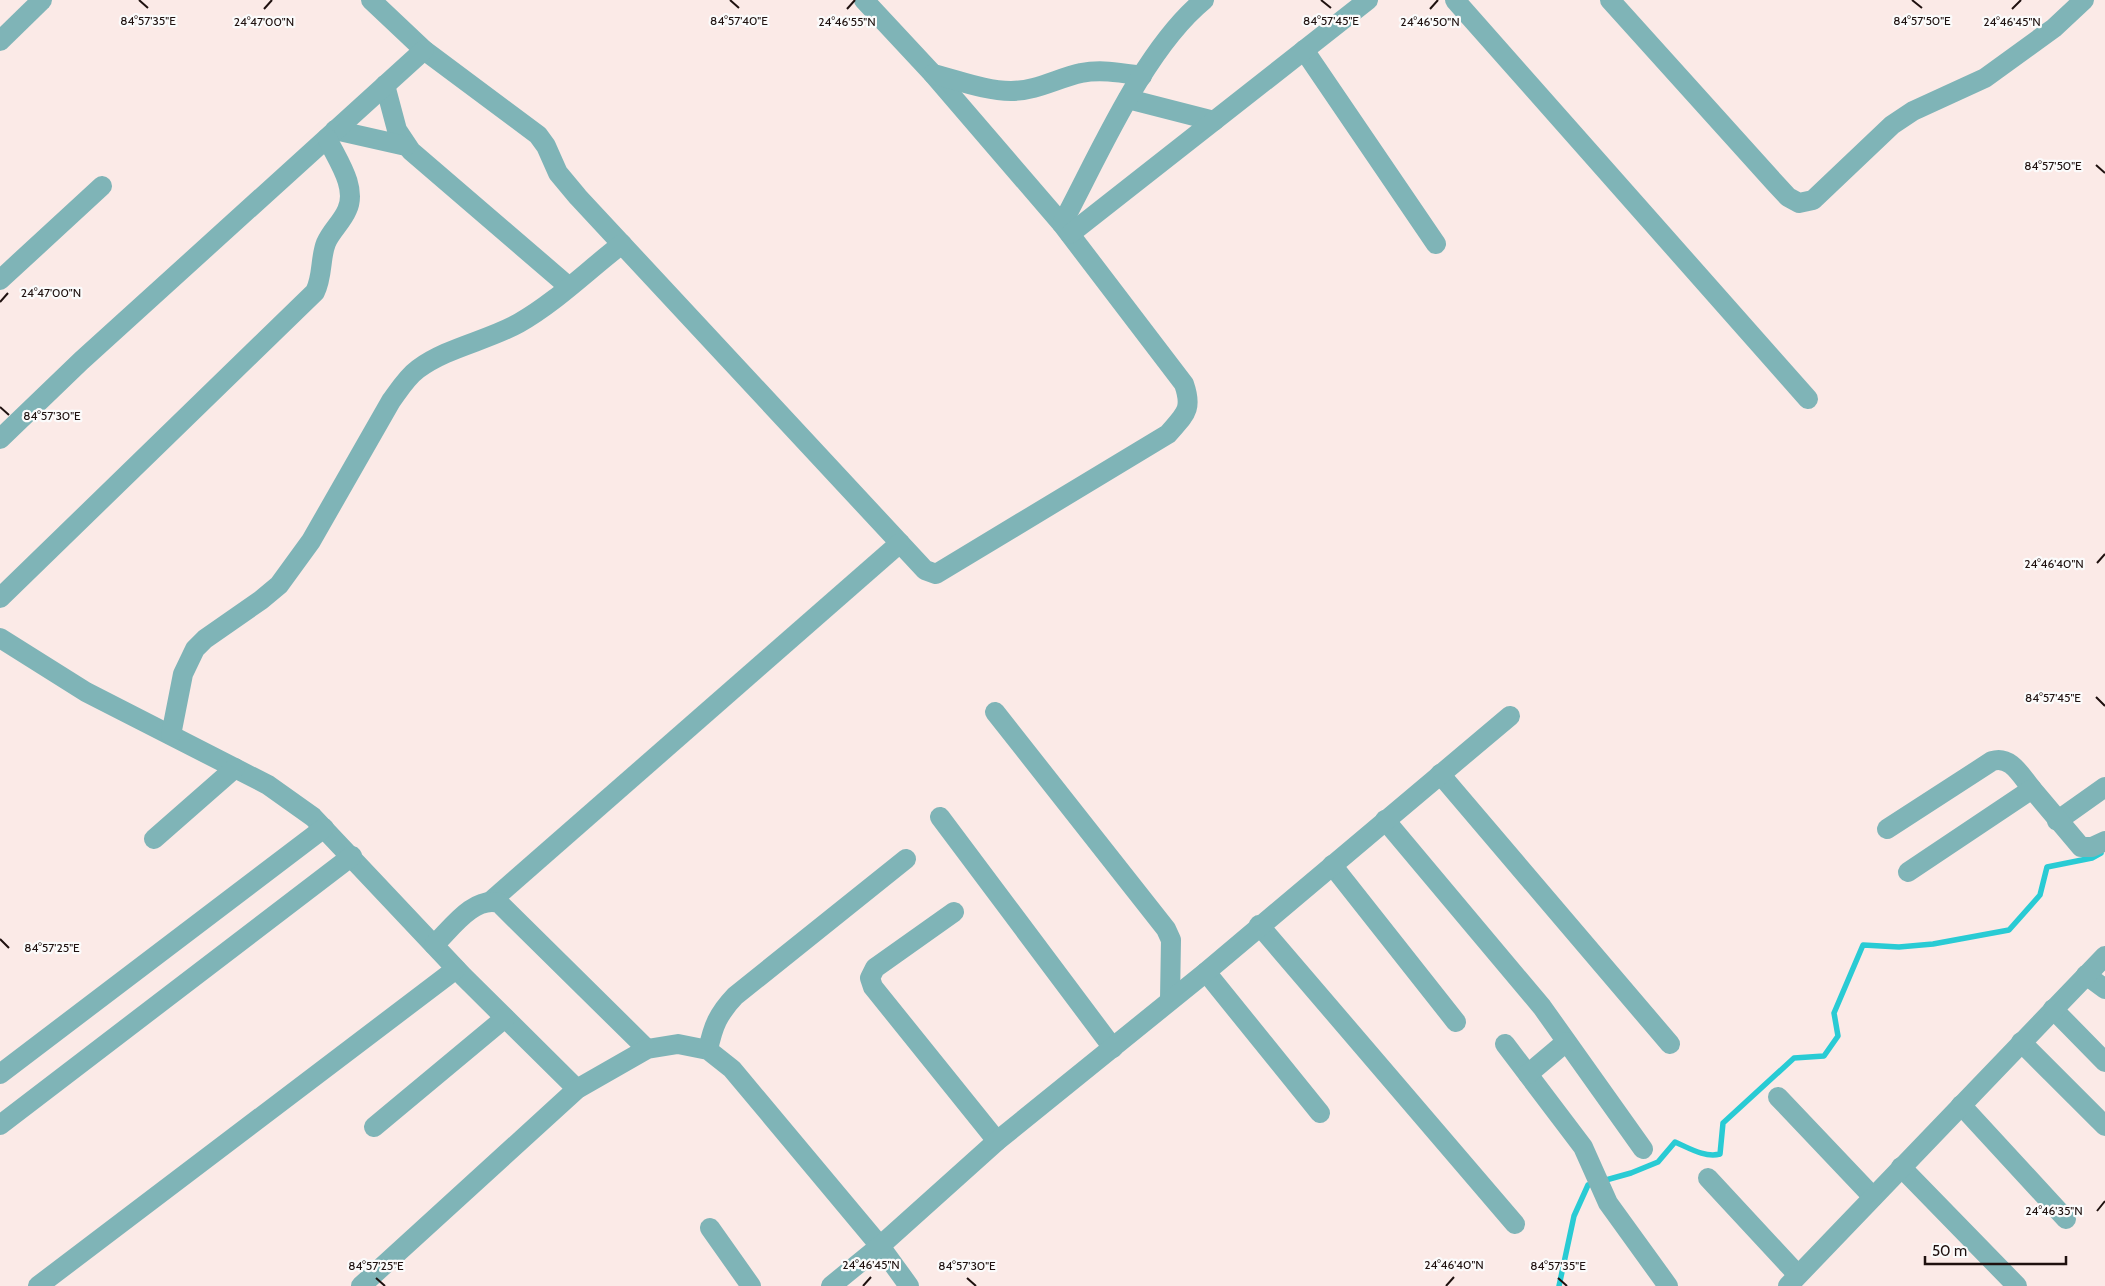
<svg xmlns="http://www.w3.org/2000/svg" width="2105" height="1286" viewBox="0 0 2105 1286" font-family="Cabin,sans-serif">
  <rect width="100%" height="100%" fill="#fbeae7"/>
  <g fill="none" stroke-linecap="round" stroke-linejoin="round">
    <path stroke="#29cbd4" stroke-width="5.5" d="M1559 1286 1574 1216 1588 1185 1631 1173 1658 1162 1675 1142C1689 1148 1705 1158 1720 1154L1723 1123 1794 1058 1824 1056 1838 1036 1834 1013 1863 945 1899 947 1933 944 2009 930 2040 895 2047 867 2092 858 2101 853"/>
    <g stroke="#7fb4b7" stroke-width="20">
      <path d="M371 0 424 50 538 135 546 146 558 173 578 197 925 570 936 574 1168 434C1185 414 1193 410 1184 384L1062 224 933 74 864 0"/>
      <polyline points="1455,0 1808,399"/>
      <polyline points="1610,0 1775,183 1788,197 1799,203 1813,200 1892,125 1913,111 1985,78 2054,28 2084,0"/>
      <polyline points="0,41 42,0"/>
      <polyline points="1304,50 1436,244"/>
      <path d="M933 74C958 80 985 91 1011 91 1036 91 1058 78 1081 73 1102 69 1122 73 1142 76"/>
      <polyline points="385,85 397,130 411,151 568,286"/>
      <polyline points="1128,99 1214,121"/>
      <polyline points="335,130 406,146"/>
      <path d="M1062 224C1099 155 1144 49 1204 0"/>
      <polyline points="1070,234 1368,0"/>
      <polyline points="0,280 102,186"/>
      <polyline points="0,439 81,361 424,50"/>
      <path d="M0 598 315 292C323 276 320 258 326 243 331 231 342 222 347 210 358 187 336 158 327 138"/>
      <polyline points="0,638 86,692 268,785 313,817 463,976 577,1089"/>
      <polyline points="995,712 1166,929 1171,940 1170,999"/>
      <path d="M171 735 183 674 195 649 205 639 261 600 279 585 311 541 391 401C399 390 407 377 418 369 448 347 487 341 519 323 556 302 588 270 622 244"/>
      <polyline points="1440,774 1670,1044"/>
      <polyline points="940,817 1113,1048"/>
      <polyline points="1385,820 1542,1007 1643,1149"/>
      <polyline points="2057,821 2105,787"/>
      <path d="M1887 829 1992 761C2011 755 2021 776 2032 789"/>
      <polyline points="154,839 235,768"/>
      <polyline points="1332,865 1456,1022"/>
      <polyline points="1908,872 2032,789 2081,847 2092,847 2105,841"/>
      <polyline points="491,901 900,543"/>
      <polyline points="954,912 875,968 870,978 873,987 997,1141"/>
      <polyline points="1259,925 1515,1224"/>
      <path d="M434 945C451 929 473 896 499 903L647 1049"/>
      <polyline points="1206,972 1320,1113"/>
      <polyline points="2086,975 2105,989"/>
      <polyline points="2053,1009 2105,1062"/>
      <polyline points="2021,1042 2105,1126"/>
      <polyline points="1505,1044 1583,1147 1608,1203 1668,1286"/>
      <path d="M708 1050C713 1026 718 1014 735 996L906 859"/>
      <polyline points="0,1074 324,828"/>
      <polyline points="1528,1074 1566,1042"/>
      <polyline points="1778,1097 1873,1197"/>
      <polyline points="1961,1105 2066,1219"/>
      <polyline points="0,1125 352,856"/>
      <polyline points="374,1127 505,1018"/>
      <polyline points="1901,1167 2017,1286"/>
      <polyline points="1708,1178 1798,1275"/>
      <polyline points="710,1228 751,1286"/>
      <polyline points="38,1286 456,969"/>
      <polyline points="361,1286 577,1089 647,1049 678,1044 708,1050 732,1069 880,1246 909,1286"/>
      <polyline points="831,1286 880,1246 997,1141 1206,972 1510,716"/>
      <polyline points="1788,1286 2105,956"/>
    </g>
  </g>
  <path fill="none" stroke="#1f110f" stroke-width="2" d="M139 0 148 8M730 0 739 8M1321 0 1331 8M1912 0 1922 8M264 9 272 0M847 9 855 0M1430 9 1438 0M2012 9 2021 0M2096 165 2105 173M0 302 8 293M0 407 9 415M2097 563 2105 554M2096 697 2105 706M0 939 9 948M2097 1211 2105 1201M376 1278 385 1286M967 1278 976 1286M1558 1278 1567 1286M863 1286 871 1277M1446 1286 1454 1277"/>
  <g font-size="12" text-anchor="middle" fill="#1f110f" stroke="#fbfbfb" stroke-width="4.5" stroke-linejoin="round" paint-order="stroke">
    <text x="148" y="25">84°57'35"E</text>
    <text x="739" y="25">84°57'40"E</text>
    <text x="1331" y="25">84°57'45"E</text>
    <text x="1922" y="25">84°57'50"E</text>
    <text x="264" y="26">24°47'00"N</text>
    <text x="847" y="26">24°46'55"N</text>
    <text x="1430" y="26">24°46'50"N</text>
    <text x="2012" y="26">24°46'45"N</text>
    <text x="2053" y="170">84°57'50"E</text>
    <text x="51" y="297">24°47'00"N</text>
    <text x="52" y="420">84°57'30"E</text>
    <text x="2054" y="568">24°46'40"N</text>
    <text x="2053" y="702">84°57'45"E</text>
    <text x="52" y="952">84°57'25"E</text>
    <text x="2054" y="1215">24°46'35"N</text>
    <text x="871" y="1269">24°46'45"N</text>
    <text x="1454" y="1269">24°46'40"N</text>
    <text x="376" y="1270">84°57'25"E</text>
    <text x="967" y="1270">84°57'30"E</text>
    <text x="1558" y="1270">84°57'35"E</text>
  </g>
  <path d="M1925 1256v8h141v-8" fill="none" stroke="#1f110f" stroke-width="2.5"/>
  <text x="1932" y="1256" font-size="15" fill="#1f110f" stroke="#fbfbfb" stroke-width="4" paint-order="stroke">50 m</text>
</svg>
